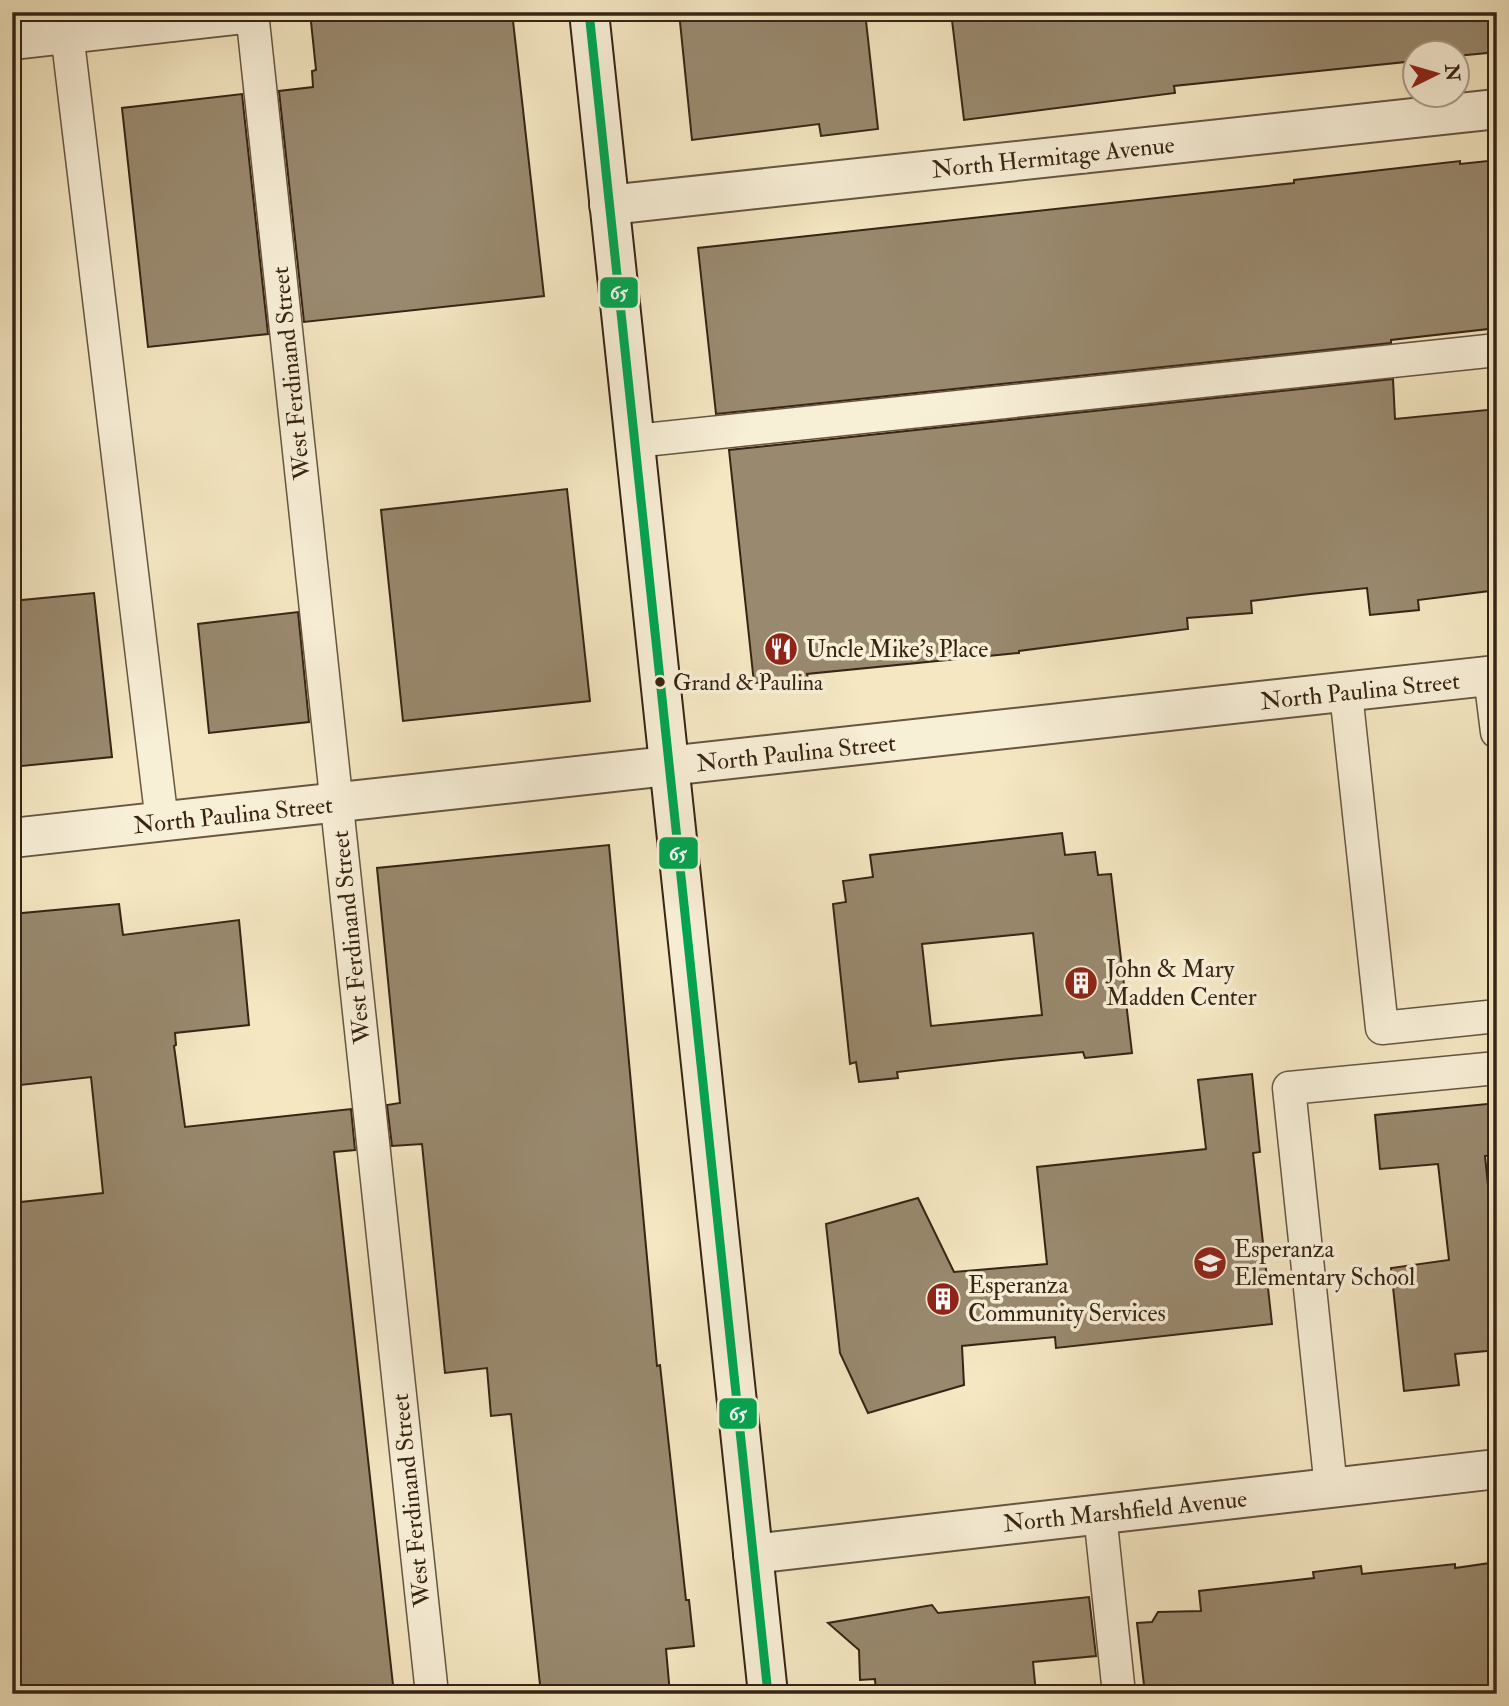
<svg xmlns="http://www.w3.org/2000/svg" width="1509" height="1706" viewBox="0 0 1509 1706" font-family="'IM FELL Double Pica',serif">
  <rect width="100%" height="100%" fill="#f4e7c2"/>
  <filter id="stains"><feTurbulence type="fractalNoise" baseFrequency=".00286" numOctaves="4"/><feColorMatrix values="0 0 0 0 .2 0 0 0 0 .09 0 0 0 0 .02 0 0 0 .5 -.17"/></filter>
  <radialGradient id="worn" r=".72"><stop offset=".6" stop-color="#630" stop-opacity="0"/><stop offset="1" stop-color="#630" stop-opacity=".3"/></radialGradient>
  <g fill="#99896e" stroke="#372414" stroke-width="2" fill-rule="evenodd">
    <polygon points="310,12 512,12 544,296 304,322 279,91 313,87 312,71 316,70"/>
    <polygon points="679,12 865,12 878,129 821,136 819,124 692,140"/>
    <polygon points="951,12 1497,12 1497,52 1457,56 1457,52 1415,52 1415,61 1174,86 1175,93 964,120"/>
    <polygon points="242,94 268,334 148,347 122,108"/>
    <polygon points="1497,160 1497,328 1391,340 1391,343 716,414 698,248 1294,183 1294,180 1460,161 1460,164"/>
    <polygon points="1393,379 1395,419 1497,409 1497,590 1418,600 1419,610 1370,615 1367,588 1310,594 1251,601 1252,613 1187,618 1188,629 1019,651 1019,653 807,674 808,678 754,683 729,450"/>
    <polygon points="567,489 590,701 403,721 381,510"/>
    <polygon points="94,593 112,757 12,767 12,601"/>
    <polygon points="298,612 309,722 209,733 198,624"/>
    <path d="M1062 833 1065 855 1095 852 1098 875 1111 874 1132 1053 1085 1058 1083 1052 1001 1060 897 1072 898 1078 859 1082 856 1062 850 1064 833 904 846 902 843 881 873 877 870 855ZM1033 933 1042 1015 931 1026 922 944Z"/>
    <polygon points="609,845 657,1366 660,1365 686,1600 689,1600 694,1646 666,1649 670,1694 541,1694 511,1414 491,1416 487,1368 445,1373 422,1144 392,1146 387,1105 400,1103 377,868"/>
    <polygon points="119,904 123,935 239,920 249,1025 175,1033 176,1045 174,1046 185,1127 351,1109 355,1150 334,1152 394,1694 12,1694 12,1203 103,1193 91,1077 12,1086 12,914"/>
    <polygon points="1252,1074 1260,1152 1253,1153 1272,1324 1056,1348 1055,1337 962,1346 964,1385 868,1413 840,1353 826,1224 918,1198 954,1272 1047,1264 1037,1167 1206,1149 1198,1080"/>
    <polygon points="1497,1103 1497,1154 1485,1156 1497,1272 1497,1350 1455,1354 1459,1385 1404,1391 1391,1268 1449,1260 1438,1164 1380,1169 1375,1115"/>
    <polygon points="1497,1562 1497,1694 1145,1694 1137,1623 1152,1622 1158,1612 1201,1611 1199,1591 1314,1578 1313,1572 1361,1566 1362,1574 1455,1564 1455,1568"/>
    <polygon points="1089,1597 1096,1656 1033,1662 1036,1694 876,1694 875,1679 860,1680 859,1650 828,1623 932,1605 938,1613"/>
  </g>
  <g fill="none" stroke-linecap="round" stroke-linejoin="round">
    <g stroke="#665540" stroke-width="35">
      <g id="lane">
        <polyline points="252,12 432,1694"/>
        <polyline points="67,33 162,822"/>
        <polyline points="635,441 1497,350"/>
        <polyline points="1490,676 1497,732"/>
        <polyline points="1346,693 1382,1028 1497,1016"/>
        <polyline points="1331,1488 1289,1088 1497,1068"/>
        <polyline points="1100,1514 1119,1694"/>
      </g>
    </g>
    <g stroke="#665540" stroke-width="42">
      <g id="street">
        <polyline points="12,40 252,13"/>
        <polyline points="609,205 1497,109"/>
        <polyline points="12,838 1497,675"/>
        <polyline points="753,1554 1497,1469"/>
      </g>
    </g>
    <g stroke="#372414" stroke-width="42">
      <polyline id="secondary" points="589,12 768,1694"/>
    </g>
    <use href="#lane" stroke="#f8efd7" stroke-width="32"/>
    <use href="#street" stroke="#f8efd7" stroke-width="38"/>
    <use href="#secondary" stroke="#f8efd7" stroke-width="38"/>
    <g stroke="#f8efd7" stroke-width="14">
      <polyline id="bus-1" points="589,12 768,1694"/>
    </g>
    <use href="#bus-1" stroke="#00a651" stroke-width="9"/>
  </g>
  <defs>
    <g id="restaurant-disc" transform="scale(1.75)"><circle r="9.5" fill="#8f2418" stroke="#f8efd7"/><path d="M-5-6h1v4h1v-4h1v4h1v-4h1v5L-1.5 .5V6h-2V.5L-5-1ZM5-6V6H3V1.5H1.5Q1.5-4 5-6Z" fill="#fff"/></g>
    <g id="building-disc" transform="scale(1.75)"><circle r="9.5" fill="#8f2418" stroke="#f8efd7"/><path d="M-4-6H4V6H1V3H-1V6H-4ZM-2.5-4.3h1.7v1.8h-1.7ZM.8-4.3h1.7v1.8H.8ZM-2.5-1h1.7V.8h-1.7ZM.8-1h1.7V.8H.8Z" fill="#fff"/></g>
    <g id="school-disc" transform="scale(1.75)"><circle r="9.5" fill="#8f2418" stroke="#f8efd7"/><path d="M0-5L7-2L0 1L-7-2ZM-4 1L0 2.5L4 1V4Q0 6-4 4Z" fill="#fff"/></g>
  </defs>
  <g fill-rule="evenodd">
    <use href="#restaurant-disc" x="781" y="649"/>
    <use href="#building-disc" x="1081" y="983"/>
    <use href="#school-disc" x="1210" y="1263"/>
    <use href="#building-disc" x="943" y="1299"/>
  </g>
  <circle fill="#372414" stroke="#f8efd7" stroke-width="2.5" cx="660" cy="682" r="6"/>
  <g text-anchor="middle" stroke-width="7" stroke-linejoin="round" paint-order="stroke">
    <g font-size="22" fill="#372414" stroke="#f8efd7" text-anchor="start">
      <text x="673" y="690">Grand &amp; Paulina</text>
    </g>
    <g font-size="24" fill="#372414" stroke="#f8efd7">
      <text transform="translate(1053 157) rotate(-6)" y="8">North Hermitage Avenue</text>
      <text transform="translate(291 373) rotate(-96)" y="8">West Ferdinand Street</text>
      <text transform="translate(1360 691) rotate(-6)" y="8">North Paulina Street</text>
      <text transform="translate(796 753) rotate(-6)" y="8">North Paulina Street</text>
      <text transform="translate(233 815) rotate(-6)" y="8">North Paulina Street</text>
      <text transform="translate(351 937) rotate(-96)" y="8">West Ferdinand Street</text>
      <text transform="translate(411 1500) rotate(-96)" y="8">West Ferdinand Street</text>
      <text transform="translate(1125 1511) rotate(-6)" y="8">North Marshfield Avenue</text>
    </g>
    <g font-size="24" fill="#372414" stroke="#f8efd7" text-anchor="start">
      <text x="806" y="657">Uncle Mike's Place</text>
      <text x="1106" y="977">John &amp; Mary<tspan x="1106" dy="28">Madden Center</tspan></text>
      <text x="1234" y="1257">Esperanza<tspan x="1234" dy="28">Elementary School</tspan></text>
      <text x="968" y="1293">Esperanza<tspan x="968" dy="28">Community Services</tspan></text>
    </g>
  </g>
  <g stroke="#f8efd7" stroke-width="2.5">
    <rect x="599" y="276" width="40" height="33" rx="7" fill="#00a651"/>
    <rect x="658" y="836" width="41" height="34" rx="7" fill="#00a651"/>
    <rect x="718" y="1397" width="40" height="33" rx="7" fill="#00a651"/>
  </g>
  <g font-size="19" text-anchor="middle" font-weight="bold" fill="#fff">
    <text x="619" y="299">65</text>
    <text x="678" y="860">65</text>
    <text x="738" y="1420">65</text>
  </g>
  <rect width="1509" height="1706" fill="none" stroke="#f4e7c2" stroke-width="42"/>
  <rect x="14" y="14" width="1481" height="1678" fill="none" stroke="#372414" stroke-width="3.5"/>
  <rect x="21" y="21" width="1467" height="1664" fill="none" stroke="#372414" stroke-width="2"/>
  <g transform="translate(1436 74) rotate(85)"><circle r="33" fill="#f8efd7" stroke="#ab9e89" stroke-width="2"/>
  <path d="M0-5L12 26L0 18L-12 26Z" fill="#8f2418"/>
  <text y="-10" font-size="19" font-weight="bold" text-anchor="middle" fill="#372414">N</text>
  </g>
  <rect width="100%" height="100%" filter="url(#stains)"/>
  <rect width="100%" height="100%" fill="url(#worn)"/>
</svg>
